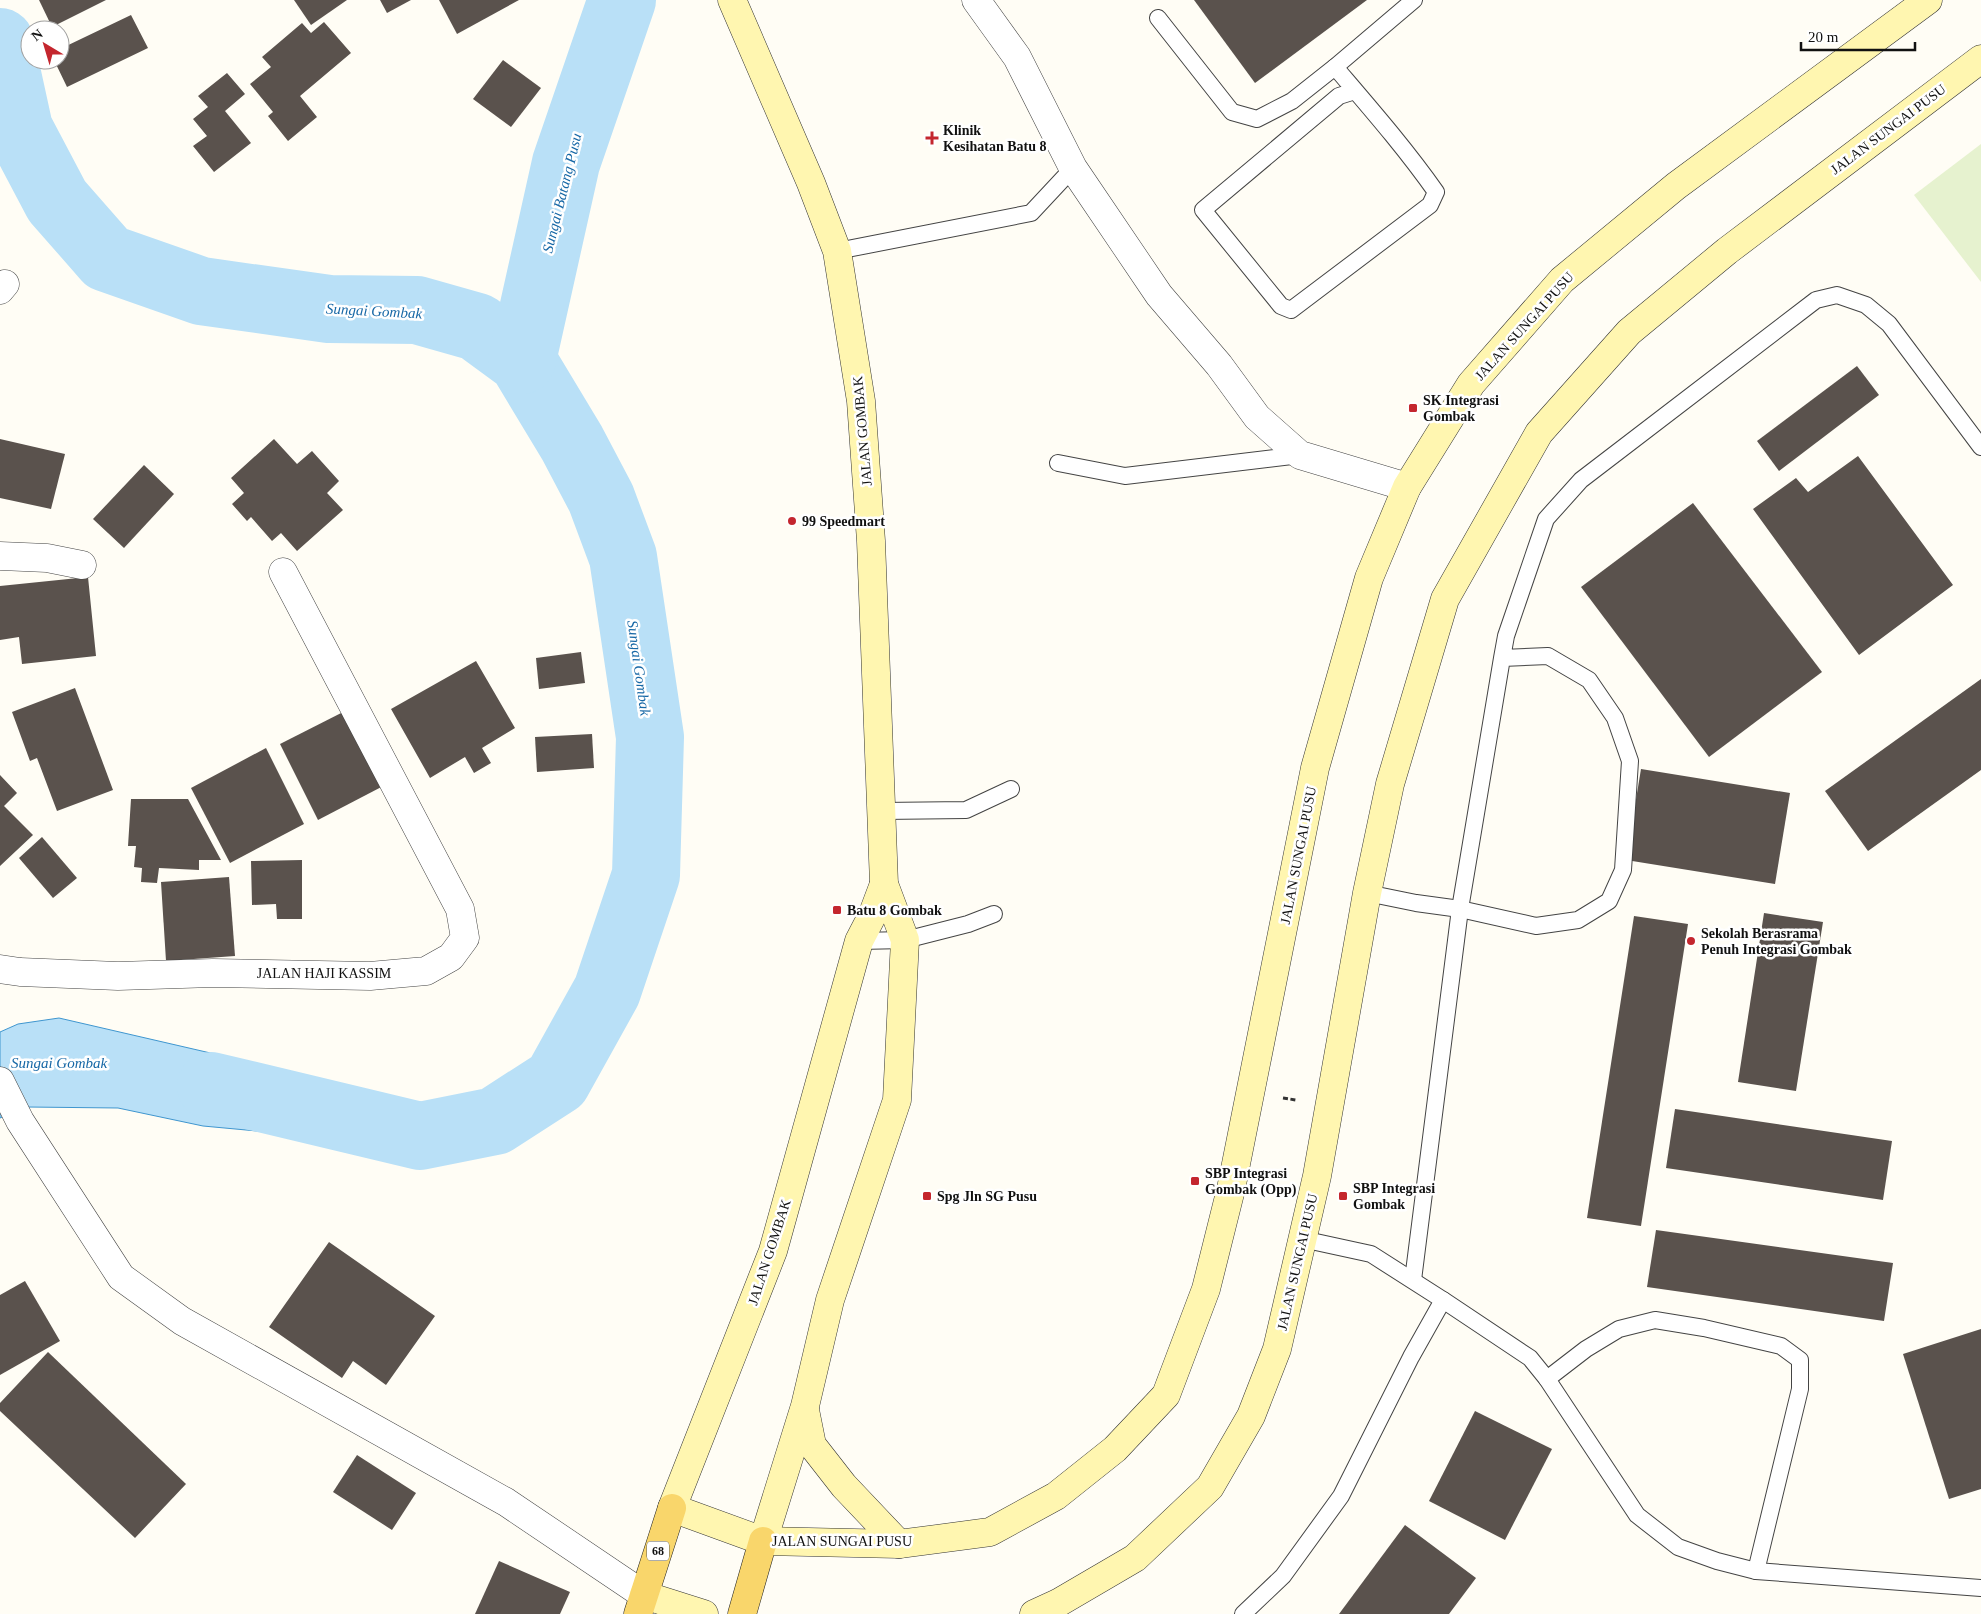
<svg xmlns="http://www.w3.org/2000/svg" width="1981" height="1614" viewBox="0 0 1981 1614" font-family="Georgia,serif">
  <rect width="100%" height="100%" fill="#fffdf5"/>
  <polygon fill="#e6f2cf" points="1981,144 1981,282 1914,195"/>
  <polygon fill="#b9e0f7" stroke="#3f96cf" points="59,1018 297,1073 301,1107 300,1135 203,1126 118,1108 27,1107 0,1118 0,1032 18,1024"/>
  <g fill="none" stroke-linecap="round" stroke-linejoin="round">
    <g stroke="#b9e0f7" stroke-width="68">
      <polyline points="0,42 19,129 57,201 107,258 201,291 329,309 417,310 477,327 522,360 572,443 601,498 623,557 650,737 646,875 607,991 557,1081 495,1121 420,1136 211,1086"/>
      <polyline points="522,360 566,163 622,0"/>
    </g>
  </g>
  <g fill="#5a524d">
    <polygon points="39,0 106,0 52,27"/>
    <polygon points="294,0 347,0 311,25"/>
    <polygon points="380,0 411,0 387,13"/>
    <polygon points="439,0 519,0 457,34"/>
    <polygon points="1194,0 1367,0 1255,83"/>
    <polygon points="131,15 148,48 67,87 54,60 60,60 60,49"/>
    <polygon points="324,22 351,53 300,96 317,117 288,141 268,116 273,112 250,84 271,67 262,57 302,23 311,33"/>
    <polygon points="503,60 541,88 511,127 473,99"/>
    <polygon points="227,73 245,94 225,111 251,143 214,172 193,146 207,136 193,119 208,107 198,96"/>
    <polygon points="1857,366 1879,395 1779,471 1757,441"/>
    <polygon points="0,439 65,454 51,509 0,498"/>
    <polygon points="274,439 297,464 312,451 339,481 327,493 343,510 297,551 281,533 272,541 251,517 247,521 232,504 244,493 231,478"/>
    <polygon points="1858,456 1953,585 1859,655 1753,509 1796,478 1808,492"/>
    <polygon points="144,465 174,494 124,548 93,519"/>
    <polygon points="1693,503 1822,672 1709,757 1581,587"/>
    <polygon points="88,577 96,656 22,664 19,637 0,640 0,586"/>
    <polygon points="581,652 585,683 539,689 536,658"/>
    <polygon points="476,661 515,728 482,748 491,763 474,773 465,757 430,778 391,709"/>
    <polygon points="1981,679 1981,770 1868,851 1825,791"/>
    <polygon points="75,688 113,790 57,811 37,758 30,761 12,712"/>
    <polygon points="351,708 389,783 318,820 280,744"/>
    <polygon points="592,734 594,768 537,772 535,737"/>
    <polygon points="266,748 304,824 230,863 191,788"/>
    <polygon points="1641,769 1790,793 1775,884 1626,860"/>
    <polygon points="0,775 17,793 4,806 33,835 0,866"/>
    <polygon points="131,799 188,799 221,860 199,860 199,870 159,868 157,883 141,882 142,868 134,867 136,846 128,846"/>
    <polygon points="42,837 77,878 53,898 19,858"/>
    <polygon points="302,860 302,919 277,919 276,904 252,905 251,861"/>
    <polygon points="229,877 235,956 166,961 161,882"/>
    <polygon points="1764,913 1823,922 1796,1091 1738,1082"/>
    <polygon points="1634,916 1688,924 1641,1226 1587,1218"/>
    <polygon points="1675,1109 1892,1141 1883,1200 1666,1168"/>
    <polygon points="1656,1230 1893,1263 1884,1321 1647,1287"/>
    <polygon points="329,1242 435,1316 386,1385 353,1361 342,1378 269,1327"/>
    <polygon points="25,1281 60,1341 0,1375 0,1295"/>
    <polygon points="1981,1329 1981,1489 1949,1499 1903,1354"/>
    <polygon points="48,1352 186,1484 135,1538 0,1411 0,1403"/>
    <polygon points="1475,1411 1552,1449 1505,1540 1429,1501"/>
    <polygon points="357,1455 416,1493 392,1530 333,1492"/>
    <polygon points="1405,1525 1476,1578 1449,1614 1339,1614"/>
    <polygon points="499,1561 570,1592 560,1614 475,1614"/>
  </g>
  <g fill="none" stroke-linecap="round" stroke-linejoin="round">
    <g stroke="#444" stroke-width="18">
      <g id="lane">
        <polyline points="1158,18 1232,112 1257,119 1292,101 1335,67 1414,0"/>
        <path d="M1335 67C1370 108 1405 148 1436 192L1430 205 1291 310 1281 306 1203 210 1339 96 1355 91"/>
        <polyline points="837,251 1031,213 1073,168"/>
        <polyline points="1058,463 1125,476 1300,455"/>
        <polyline points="1502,658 1548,656 1589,680 1615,718 1630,761 1623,870 1609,901 1578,920 1536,926 1460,909 1502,658 1506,636 1546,519 1581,480 1816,300 1837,295 1866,305 1889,324 1981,447"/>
        <polyline points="882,811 966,810 1011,789"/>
        <polyline points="1367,893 1416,903 1460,909 1413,1280"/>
        <polyline points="859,941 905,940 968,924 994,914"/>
        <polyline points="1443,1300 1530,1358 1547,1379 1637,1515 1678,1547 1717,1561 1756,1571 1981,1588"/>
        <polyline points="1547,1379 1586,1349 1619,1329 1655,1320 1704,1328 1781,1346 1800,1360 1800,1389 1756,1571"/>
        <polyline points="1243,1614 1283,1576 1341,1496 1411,1357 1443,1300 1371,1254 1302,1239"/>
      </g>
    </g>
    <g stroke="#444" stroke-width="29">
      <g id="street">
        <polyline points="976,0 1017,57 1073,168 1159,295 1219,365 1257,417 1300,455 1407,487"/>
        <polyline points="0,290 5,284"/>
        <polyline points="0,556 47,558 82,565"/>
        <polyline points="0,969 20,972 118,976 213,973 370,976 426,971 451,957 465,938 460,909 283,572"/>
        <polyline points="0,1081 20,1121 121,1277 182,1321 506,1502 644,1595"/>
      </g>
    </g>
    <g stroke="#333" stroke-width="29">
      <g id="secondary">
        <polyline points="732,0 811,183 837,251 861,401 871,541 884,884 905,940 897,1100 830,1300 805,1406 763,1541"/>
        <polyline points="884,884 872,916 859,941 773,1251 672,1508 763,1541 899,1544 990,1532 1056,1496 1115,1449 1166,1395 1206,1289 1231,1189 1315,768 1369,578 1407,487 1471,384 1562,280 1676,186 1928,0"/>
        <polyline points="805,1410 812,1445 844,1486 899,1544"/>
        <polyline points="644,1595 704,1614"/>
        <polyline points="1034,1614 1058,1603 1135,1558 1210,1487 1251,1416 1277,1349 1317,1176 1367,893 1390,784 1445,599 1539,433 1629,332 1727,251 1981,59"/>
      </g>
    </g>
    <g stroke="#222" stroke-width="29">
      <g id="primary">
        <polyline points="638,1614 672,1508"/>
        <polyline points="742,1614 763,1541"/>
      </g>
    </g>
    <polyline stroke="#333" stroke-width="3" stroke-dasharray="5 2.5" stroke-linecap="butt" points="1283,1098 1296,1100"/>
    <use href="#lane" stroke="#fff" stroke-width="16"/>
    <use href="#street" stroke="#fff" stroke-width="28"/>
    <use href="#secondary" stroke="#fff6b0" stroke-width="28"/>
    <use href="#primary" stroke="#f9d66b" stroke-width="28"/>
  </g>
  <g fill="#c4262e" stroke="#fff" stroke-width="2">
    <path d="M929.5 130.5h5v5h5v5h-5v5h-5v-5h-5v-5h5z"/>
    <rect x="1408" y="403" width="10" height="10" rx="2.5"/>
    <circle cx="792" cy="521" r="5"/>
    <rect x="832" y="905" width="10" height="10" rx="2.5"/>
    <circle cx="1691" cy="941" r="5"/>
    <rect x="1190" y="1176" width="10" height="10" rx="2.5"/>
    <rect x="922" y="1191" width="10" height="10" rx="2.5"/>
    <rect x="1338" y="1191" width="10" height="10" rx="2.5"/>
  </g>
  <g text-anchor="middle" stroke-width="5" stroke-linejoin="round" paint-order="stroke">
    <rect fill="#fff" stroke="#585858" stroke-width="1" x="647" y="1541.5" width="22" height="19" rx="4"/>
    <g font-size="12" font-weight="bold" fill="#111">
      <text x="658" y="1555">68</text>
    </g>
    <g font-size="14" fill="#111" stroke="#fff">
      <text transform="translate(1888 129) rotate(-37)" y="5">JALAN SUNGAI PUSU</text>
      <text transform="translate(1524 326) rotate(-48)" y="5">JALAN SUNGAI PUSU</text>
      <text transform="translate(862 431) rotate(-95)" y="5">JALAN GOMBAK</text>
      <text transform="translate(1298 855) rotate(-79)" y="5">JALAN SUNGAI PUSU</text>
      <text x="324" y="978">JALAN HAJI KASSIM</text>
      <text transform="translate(769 1252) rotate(-72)" y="5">JALAN GOMBAK</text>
      <text transform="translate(1297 1262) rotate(-77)" y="5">JALAN SUNGAI PUSU</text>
      <text x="842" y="1546">JALAN SUNGAI PUSU</text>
    </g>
    <g font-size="14" font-weight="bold" fill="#111" stroke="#fff" text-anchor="start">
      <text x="943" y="135">Klinik<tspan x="943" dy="16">Kesihatan Batu 8</tspan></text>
      <text x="1423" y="405">SK Integrasi<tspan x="1423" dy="16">Gombak</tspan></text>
      <text x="802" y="526">99 Speedmart</text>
      <text x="847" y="915">Batu 8 Gombak</text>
      <text x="1701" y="938">Sekolah Berasrama<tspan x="1701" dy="16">Penuh Integrasi Gombak</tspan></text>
      <text x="1205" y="1178">SBP Integrasi<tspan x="1205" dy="16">Gombak (Opp)</tspan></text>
      <text x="1353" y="1193">SBP Integrasi<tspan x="1353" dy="16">Gombak</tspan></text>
      <text x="937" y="1201">Spg Jln SG Pusu</text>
    </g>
    <g font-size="15" font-style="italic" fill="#1768a6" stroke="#fff">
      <text transform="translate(562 193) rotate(-76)" y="5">Sungai Batang Pusu</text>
      <text transform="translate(374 311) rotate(3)" y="5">Sungai Gombak</text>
      <text transform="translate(639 668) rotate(82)" y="5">Sungai Gombak</text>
      <text x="59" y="1068">Sungai Gombak</text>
    </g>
  </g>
  <g transform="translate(45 45) rotate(322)"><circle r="24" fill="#ffffff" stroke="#a0a0a0"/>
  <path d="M0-4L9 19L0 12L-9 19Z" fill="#c4262e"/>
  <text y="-8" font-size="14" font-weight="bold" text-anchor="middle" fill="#111111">N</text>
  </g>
  <path d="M1801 42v8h114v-8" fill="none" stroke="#111111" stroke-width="2.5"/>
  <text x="1808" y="42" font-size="15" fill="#111111" stroke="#ffffff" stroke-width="4" paint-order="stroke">20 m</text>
</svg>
